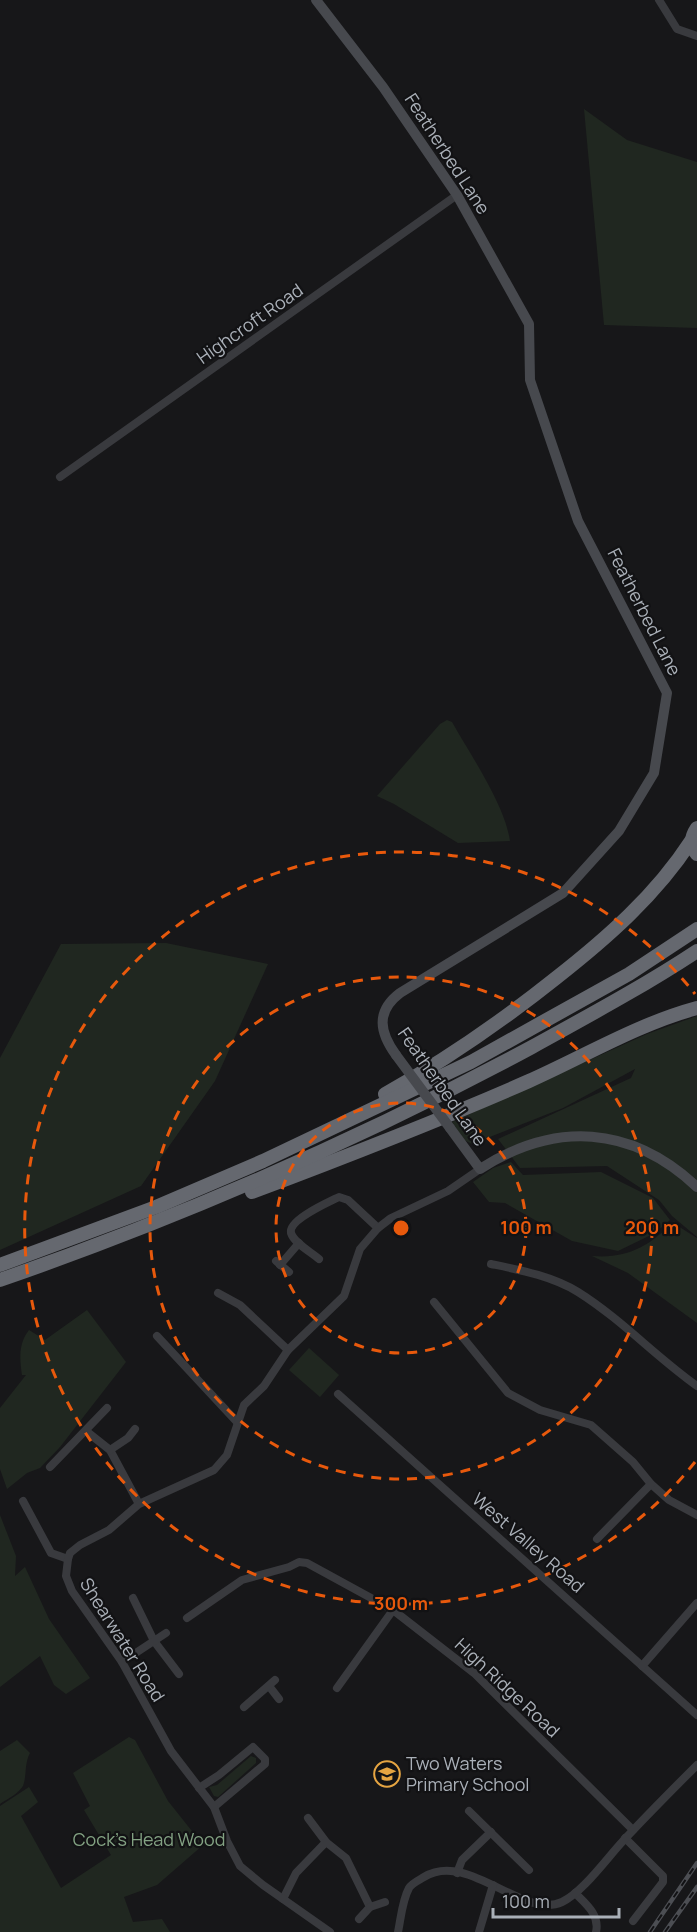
<svg xmlns="http://www.w3.org/2000/svg" width="697" height="1932" viewBox="0 0 697 1932" font-family="Manrope,sans-serif">
  <rect width="100%" height="100%" fill="#171719"/>
  <g fill="#202720">
    <polygon points="584,109 627,140 697,162 697,328 604,325"/>
    <path d="M447 720 452 722C470 754 505 805 510 841L458 843 394 804 377 796 440 724Z"/>
    <polygon points="166,943 268,964 215,1081 141,1186 0,1250 0,1058 61,944"/>
    <polygon points="697,1016 697,1237 672,1216 659,1200 607,1166 520,1168 498,1139 631,1078 635,1069 563,1108 472,1144 464,1140 452,1122 647,1034"/>
    <polygon points="511,1162 523,1175 601,1172 653,1198 670,1220 655,1233 618,1251 572,1241 505,1203 489,1202 473,1182 493,1168"/>
    <path d="M674 1221 681 1228 697 1238V1323L628 1273 592 1256C627 1259 650 1246 674 1221Z"/>
    <path d="M87 1310 126 1362 60 1447 40 1468 27 1473 7 1489 0 1469V1408L26 1375H22C20 1359 18 1344 29 1330L45 1340Z"/>
    <polygon points="309,1348 339,1375 320,1397 289,1370"/>
    <polygon points="0,1515 16,1556 15,1576 25,1567 49,1619 90,1678 66,1694 54,1685 40,1656 0,1687"/>
    <polygon points="129,1737 135,1740 168,1801 203,1845 157,1885 124,1897 133,1922 162,1919 170,1932 0,1932 0,1806 29,1787 38,1802 21,1816 61,1888 111,1855 84,1810 90,1806 73,1773"/>
    <path d="M17 1740 30 1753C24 1764 27 1776 23 1786 18 1794 7 1799 0 1804V1751Z"/>
    <polygon points="251,1756 256,1758 256,1763 218,1797 214,1796 209,1787 217,1785"/>
  </g>
  <g fill="none" stroke-linecap="round" stroke-linejoin="round">
    <g stroke="#393a3e" stroke-width="8">
      <polyline points="659,0 677,29 697,36"/>
      <polyline points="60,477 457,195"/>
      <path d="M319 1259C311 1252 294 1243 291 1233 288 1220 329 1202 339 1197L348 1200 378 1228"/>
      <polyline points="276,1261 289,1272"/>
      <path d="M491 1264C520 1270 552 1276 578 1292 621 1319 656 1357 697 1386"/>
      <polyline points="280,1265 299,1243"/>
      <polyline points="218,1293 240,1305 288,1350"/>
      <polyline points="434,1302 508,1393 540,1410 591,1425 633,1462 651,1484 669,1500 697,1515"/>
      <polyline points="157,1336 237,1422"/>
      <polyline points="338,1394 697,1715"/>
      <polyline points="86,1431 110,1450 139,1504"/>
      <polyline points="110,1450 128,1438 135,1429"/>
      <polyline points="50,1467 107,1408"/>
      <polyline points="23,1501 51,1553 68,1559"/>
      <polyline points="597,1539 651,1484"/>
      <polyline points="133,1598 154,1641 179,1674"/>
      <polyline points="187,1618 242,1580 289,1567 299,1562 307,1563 393,1610 474,1673 633,1830"/>
      <polyline points="122,1662 166,1633"/>
      <polyline points="642,1666 697,1603"/>
      <polyline points="269,1686 279,1699"/>
      <polyline points="337,1688 393,1610"/>
      <polyline points="244,1707 275,1680"/>
      <polyline points="199,1788 219,1775 253,1747 265,1759 265,1764 214,1807"/>
      <polyline points="469,1811 529,1870"/>
      <polyline points="308,1818 326,1842"/>
      <polyline points="625,1838 663,1876 663,1882 633,1921"/>
      <polyline points="457,1873 462,1860 491,1832"/>
      <path d="M575 1893C586 1904 600 1915 596 1932"/>
      <polyline points="283,1899 296,1873 326,1842 346,1858 370,1907 359,1919"/>
      <polyline points="370,1907 385,1902"/>
      <polyline points="330,1932 263,1885 240,1866 227,1841 214,1807 171,1751 122,1662 72,1591 66,1576 68,1559 70,1553 80,1545 109,1530 139,1504 214,1470 227,1455 244,1405 264,1386 288,1350 344,1296 360,1249 378,1228 391,1218 448,1191 480,1169"/>
      <path d="M398 1932C401 1918 402 1901 409 1888 412 1883 419 1880 424 1877 468 1850 523 1920 562 1902 583 1892 607 1858 623 1841 647 1815 672 1790 697 1765"/>
      <polyline points="479,1932 493,1885"/>
    </g>
    <g stroke="#47494e" stroke-width="10">
      <path d="M316 0 383 87 457 195 529 324 530 380 578 521 667 693 654 773 619 831 563 893 400 993C375 1012 380 1033 396 1055"/>
      <path d="M450 1128 480 1169C555 1121 631 1125 697 1187"/>
    </g>
    <g stroke="#65686f" stroke-width="14">
      <path d="M697 828C691 837 689 845 697 854"/>
      <path d="M385 1094C446 1060 502 1021 556 978 607 938 656 895 691 841"/>
      <path d="M252 1192C345 1157 438 1121 529 1081 585 1056 638 1024 697 1008"/>
      <polyline points="0,1265 156,1207 263,1161 471,1062 629,974 697,929"/>
      <path d="M0 1280C184 1216 361 1139 532 1047 588 1016 644 986 697 951"/>
    </g>
    <g stroke="#4c4e53" stroke-width="4.5">
      <g id="rail">
        <polyline points="650,1932 697,1863"/>
        <polyline points="665,1932 697,1887"/>
      </g>
    </g>
    <use href="#rail" stroke="#121214" stroke-width="2" stroke-dasharray="7" stroke-linecap="butt"/>
    <polyline stroke="#47494e" stroke-width="10" points="396,1055 450,1128"/>
  </g>
  <g fill="none" stroke="#e8590c" stroke-width="3" stroke-dasharray="10 8">
    <circle cx="401" cy="1228" r="125"/>
    <circle cx="401" cy="1228" r="251"/>
    <path d="M695 1462A376 376 0 1 1 695 994"/>
  </g>
  <defs>
    <g id="school-ring" transform="scale(1.35)"><circle r="9.5" fill="#121214" stroke="#e6a542" stroke-width="1.5"/><path d="M0-5L7-2L0 1L-7-2ZM-4 1L0 2.5L4 1V4Q0 6-4 4Z" fill="#e6a542"/></g>
  </defs>
  <g fill-rule="evenodd">
    <use href="#school-ring" x="387" y="1774"/>
  </g>
  <g text-anchor="middle" stroke-width="4.5" stroke-linejoin="round" paint-order="stroke">
    <g font-size="18" fill="#aab0b8" stroke="#121214">
      <text transform="translate(447 154) rotate(57)" y="6">Featherbed Lane</text>
      <text transform="translate(250 324) rotate(-35)" y="6">Highcroft Road</text>
      <text transform="translate(644 612) rotate(63)" y="6">Featherbed Lane</text>
      <text transform="translate(442 1087) rotate(55)" y="6">Featherbed Lane</text>
      <text transform="translate(528 1543) rotate(41)" y="6">West Valley Road</text>
      <text transform="translate(122 1640) rotate(58)" y="6">Shearwater Road</text>
      <text transform="translate(507 1688) rotate(43)" y="6">High Ridge Road</text>
    </g>
    <g font-size="18" fill="#aab0b8" stroke="#121214" text-anchor="start">
      <text x="406" y="1770">Two Waters<tspan x="406" dy="21">Primary School</tspan></text>
    </g>
    <g font-size="18" fill="#83a283" stroke="#121214">
      <text x="149" y="1846">Cock's Head Wood</text>
    </g>
  </g>
  <circle cx="401" cy="1228" r="9" fill="#e8590c" stroke="#121214" stroke-width="3"/>
  <g font-size="18" text-anchor="middle" font-weight="bold" fill="#e8590c" stroke="#121214" stroke-width="4.5" stroke-linejoin="round" paint-order="stroke">
    <text x="526" y="1234">100 m</text>
    <text x="652" y="1234">200 m</text>
    <text x="401" y="1610">300 m</text>
  </g>
  <path d="M493 1908v9h126v-9" fill="none" stroke="#aab0b8" stroke-width="3"/>
  <text x="502" y="1908" font-size="18" fill="#aab0b8" stroke="#121214" stroke-width="4.5" paint-order="stroke">100 m</text>
</svg>
